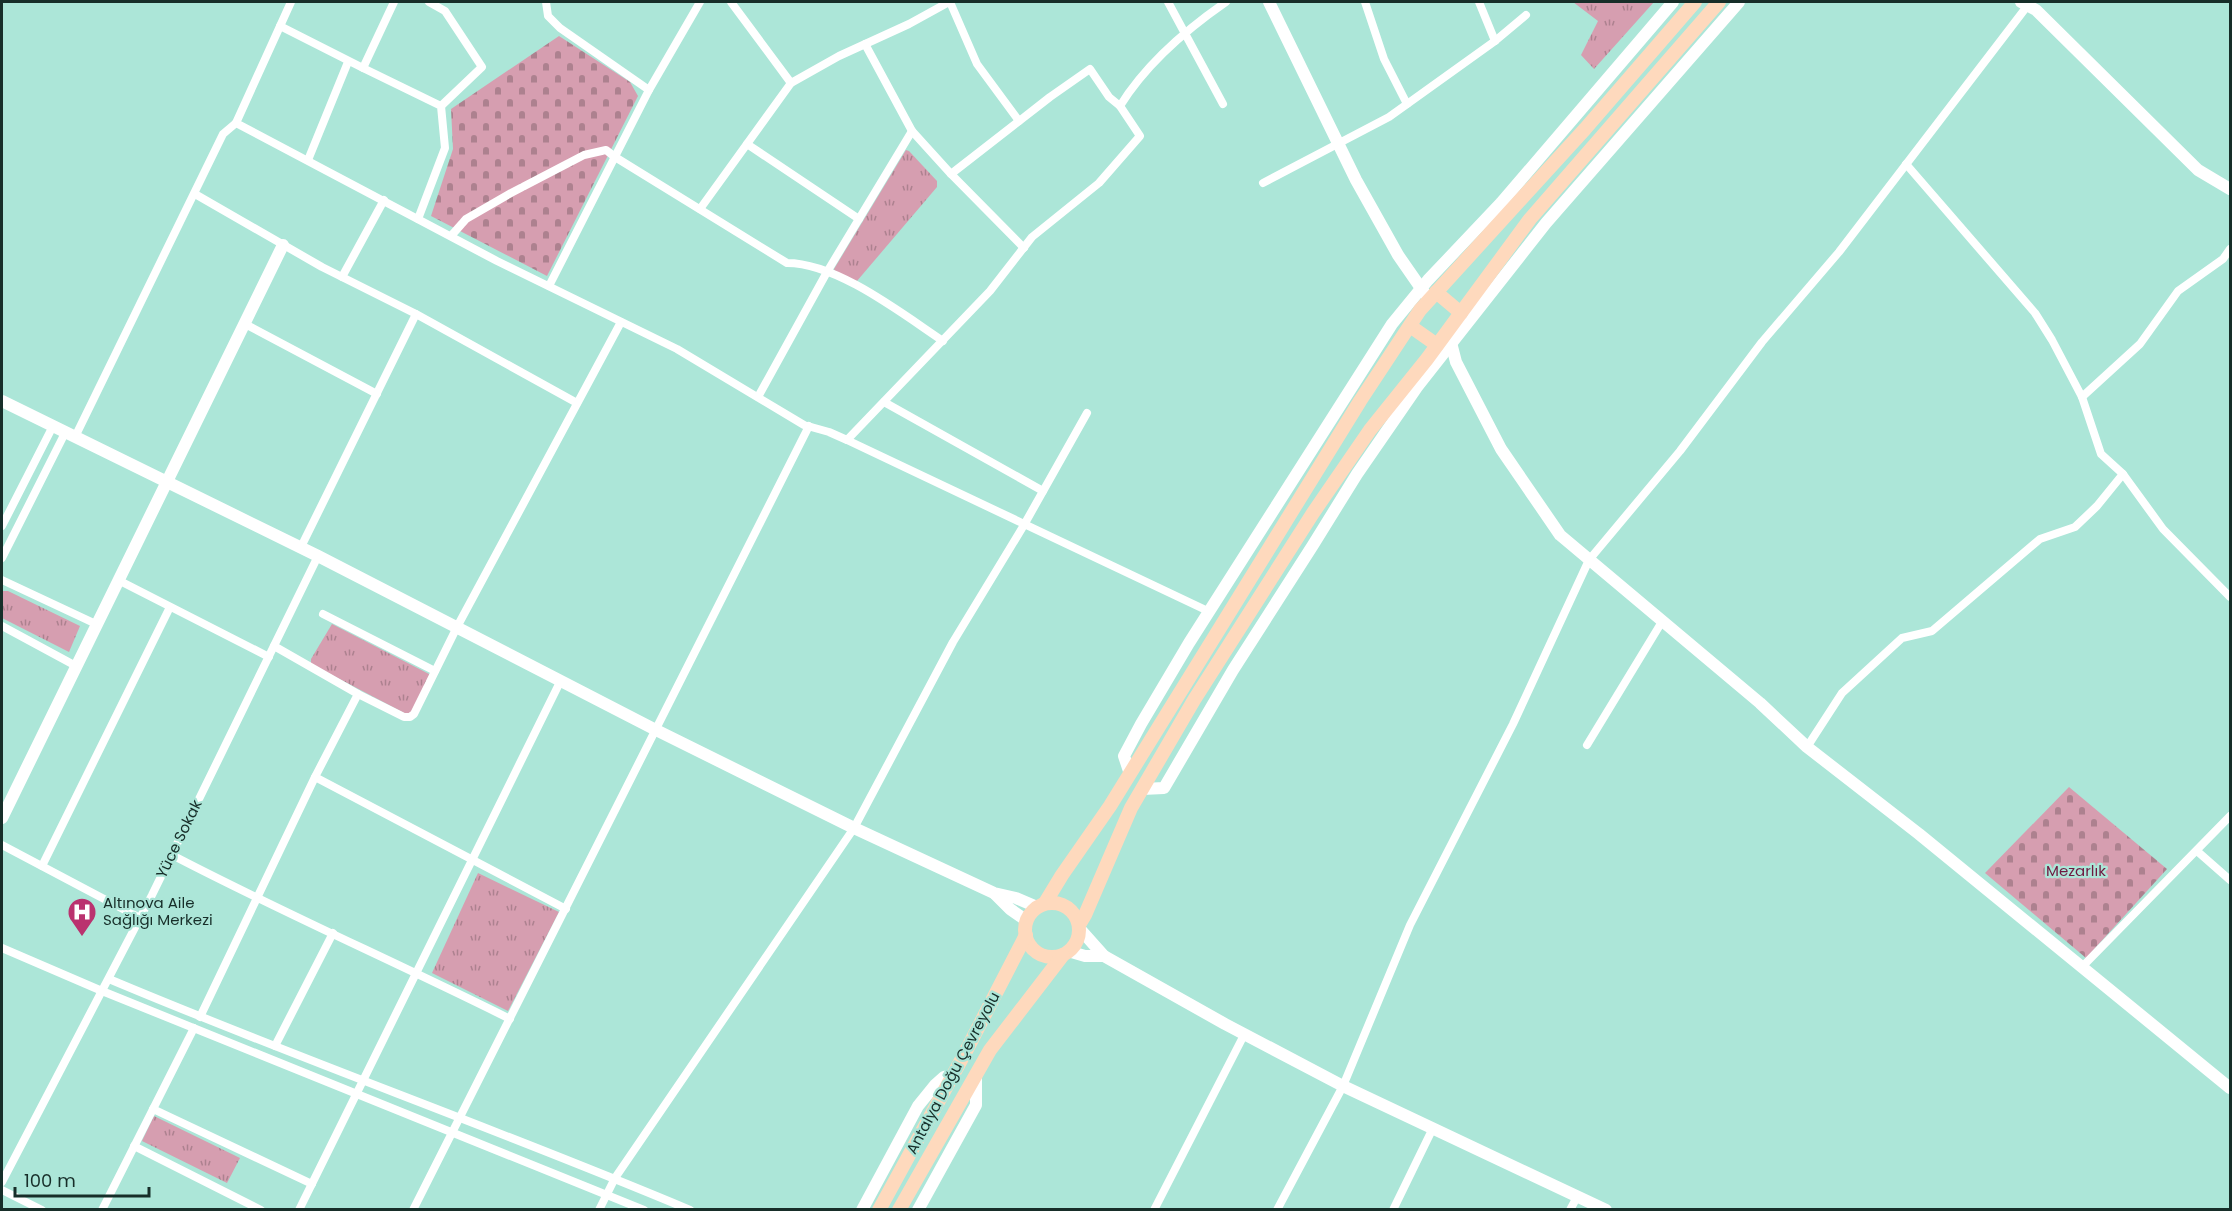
<svg xmlns="http://www.w3.org/2000/svg" width="2232" height="1211" viewBox="0 0 2232 1211" font-family="Poppins,sans-serif">
  <defs>
    <pattern id="cemetery-stones" width="16" height="16" patternUnits="userSpaceOnUse" patternTransform="scale(1.5)"><rect width="16" height="16" fill="#d69eb0"/><path d="M2 7V4a2 2 0 0 1 4 0v3zM10 15v-3a2 2 0 0 1 4 0v3z" fill="#ad818f"/></pattern>
    <pattern id="park-tufts" width="24" height="20" patternUnits="userSpaceOnUse" patternTransform="scale(1.5)"><rect width="24" height="20" fill="#d69eb0"/><path d="M3 7l-1-3M5 7V3M7 7l1-3M15 17l-1-3M17 17v-4M19 17l1-3" fill="none" stroke="#ad818f"/></pattern>
  </defs>
  <rect width="100%" height="100%" fill="#ace6d8"/>
  <g fill="url(#cemetery-stones)">
    <polygon points="559,36 630,82 638,96 547,276 431,216 453,149 451,109"/>
    <polygon points="2069,787 2167,869 2086,958 1985,873"/>
  </g>
  <g fill="url(#park-tufts)">
    <polygon points="1573,2 1654,2 1594,69 1581,55 1598,21"/>
    <polygon points="906,150 909,151 937,181 937,187 857,281 836,274 834,269"/>
    <polygon points="3,591 8,591 80,626 69,652 2,618"/>
    <polygon points="332,624 429,674 430,677 411,712 408,715 311,664 311,659"/>
    <polygon points="478,873 559,912 508,1011 432,973"/>
    <polygon points="154,1116 240,1158 227,1183 142,1141"/>
  </g>
  <g fill="none" stroke-linecap="round" stroke-linejoin="round">
    <g stroke="#fff" stroke-width="8">
      <path d="M291 2 236 123 497 261 677 349 804 425 829 432 847 440 990 291 1032 237 1099 183 1140 136 1120 106C1146 64 1187 29 1226 2"/>
      <polyline points="394,2 363,68 441,106 445,148 418,219"/>
      <polyline points="429,2 445,11 482,67 441,106"/>
      <polyline points="546,2 548,16 560,28 649,90 549,286"/>
      <polyline points="731,2 791,83"/>
      <polyline points="950,2 977,64 1019,121"/>
      <polyline points="1168,2 1223,104"/>
      <polyline points="1365,2 1384,59 1407,104"/>
      <polyline points="1479,2 1495,41"/>
      <polyline points="280,26 363,68"/>
      <polyline points="865,44 912,131 951,174 1024,248"/>
      <polyline points="649,90 700,2"/>
      <polyline points="747,144 859,219"/>
      <polyline points="308,160 348,62"/>
      <polyline points="1906,164 2035,313 2052,340 2082,397 2101,454 2123,474 2163,529 2230,597"/>
      <polyline points="951,174 1050,97 1090,69 1109,97 1120,106"/>
      <polyline points="1263,183 1389,117 1495,41 1526,15"/>
      <polyline points="195,194 322,267 416,314 577,403"/>
      <polyline points="700,209 791,83 839,56 909,24 949,2"/>
      <path d="M451 236 466 219 511 193 584 155 606 150 615 157 787 263C837 263 901 313 943 341"/>
      <polyline points="342,277 384,200"/>
      <polyline points="245,324 377,394"/>
      <polyline points="758,397 827,272 912,131"/>
      <polyline points="2082,397 2140,344 2178,291 2223,259 2230,249"/>
      <polyline points="884,402 1043,491"/>
      <polyline points="75,437 223,134 236,123"/>
      <polyline points="847,440 1210,612"/>
      <polyline points="2,526 53,426"/>
      <polyline points="301,547 416,314"/>
      <polyline points="2,558 65,433"/>
      <polyline points="2,580 96,624"/>
      <polyline points="118,580 269,657"/>
      <polyline points="323,614 435,671"/>
      <polyline points="2,626 76,666"/>
      <polyline points="358,694 404,717 410,717 414,714 457,627 621,322"/>
      <polyline points="1587,745 1663,620"/>
      <polyline points="1807,747 1842,693 1902,638 1932,631 2040,539 2075,527 2097,506 2123,474"/>
      <polyline points="315,777 566,909"/>
      <polyline points="2,845 140,918"/>
      <polyline points="2197,851 2230,880"/>
      <path d="M172 855C283 913 398 963 510 1019"/>
      <polyline points="42,866 170,607"/>
      <polyline points="2,948 102,991 644,1210"/>
      <polyline points="2082,967 2230,816"/>
      <path d="M109 979C301 1060 498 1129 690 1210"/>
      <polyline points="200,1017 315,777 358,694 274,646"/>
      <polyline points="275,1046 333,933"/>
      <polyline points="153,1109 312,1184"/>
      <polyline points="134,1146 261,1210"/>
      <polyline points="2,1182 152,895 318,556"/>
      <polyline points="2,1190 42,1210"/>
      <polyline points="102,1210 194,1028"/>
      <polyline points="299,1210 561,680"/>
      <polyline points="413,1210 809,426"/>
      <polyline points="599,1210 615,1178 854,828 953,642 1024,525 1087,413"/>
      <polyline points="1154,1210 1244,1035"/>
      <polyline points="1277,1210 1343,1086 1410,925 1513,724 1589,560 1680,451 1762,342 1839,252 2028,5"/>
      <polyline points="1393,1210 1433,1128"/>
      <polyline points="1570,1210 1577,1197"/>
    </g>
    <g stroke="#fff" stroke-width="12">
      <polyline points="1269,2 1356,180 1398,255 1425,294"/>
      <polyline points="2021,2 2036,10 2198,170 2230,189"/>
      <polyline points="1448,331 1456,362 1501,449 1560,535 1760,703 1807,747 1919,834 2230,1088"/>
      <polyline points="2,401 318,556 656,730 854,828 994,893 1016,898 1037,907"/>
      <polyline points="1130,774 1124,756 1141,724 1189,643 1392,324 1428,280 1501,203 1673,2"/>
      <polyline points="1142,789 1164,788 1233,670 1313,545 1357,474 1417,387 1546,223 1739,2"/>
      <polyline points="2,818 283,245"/>
      <polyline points="995,894 1010,909 1027,921"/>
      <polyline points="1079,928 1104,956 1225,1024 1343,1086 1606,1210"/>
      <polyline points="1068,951 1085,956 1104,956"/>
      <polyline points="862,1210 918,1106 935,1085 944,1077 954,1074"/>
      <polyline points="918,1210 976,1105 976,1075"/>
    </g>
    <g stroke="#fed9bd" stroke-width="14">
      <polyline points="1436,292 1461,313"/>
      <polyline points="1410,326 1437,345"/>
      <polyline points="1045,903 1062,875 1110,806 1360,401 1420,310 1585,129 1695,2"/>
      <circle cx="1052" cy="930" r="27"/>
      <polyline points="1079,925 1085,915 1131,808 1194,700 1313,513 1370,430 1427,359 1530,219 1719,2"/>
      <polyline points="879,1210 965,1053 1026,935"/>
      <polyline points="899,1210 990,1050 1063,955"/>
    </g>
  </g>
  <defs>
    <g id="hospital-pin" transform="scale(1.5)"><path d="M0 17L-7.5 6A9.5 9.5 0 1 1 7.5 6Z" fill="#ba326f" stroke="#ace6d8"/><path d="M-5-5h3v3.5h4V-5h3V5h-3V1.5h-4V5h-3Z" fill="#fff"/></g>
  </defs>
  <g fill-rule="evenodd">
    <use href="#hospital-pin" x="82" y="912"/>
  </g>
  <g text-anchor="middle" stroke-width="4.5" stroke-linejoin="round" paint-order="stroke">
    <g font-size="15" fill="#172e29" stroke="#ace6d8">
      <text transform="translate(179 839) rotate(-64)" y="5">Yüce Sokak</text>
      <text transform="translate(953 1073) rotate(-62)" y="5">Antalya Doğu Çevreyolu</text>
    </g>
    <g font-size="15" fill="#6f1940" stroke="#ace6d8">
      <text x="2076" y="876">Mezarlık</text>
    </g>
    <g font-size="15" fill="#172e29" stroke="#ace6d8" text-anchor="start">
      <text x="103" y="908">Altınova Aile<tspan x="103" dy="17">Sağlığı Merkezi</tspan></text>
    </g>
  </g>
  <rect width="2232" height="1211" fill="none" stroke="#172e29" stroke-width="6"/>
  <path d="M15 1187v9h134v-9" fill="none" stroke="#172e29" stroke-width="3"/>
  <text x="24" y="1187" font-size="18" fill="#172e29" stroke="#ace6d8" stroke-width="4.5" paint-order="stroke">100 m</text>
</svg>
